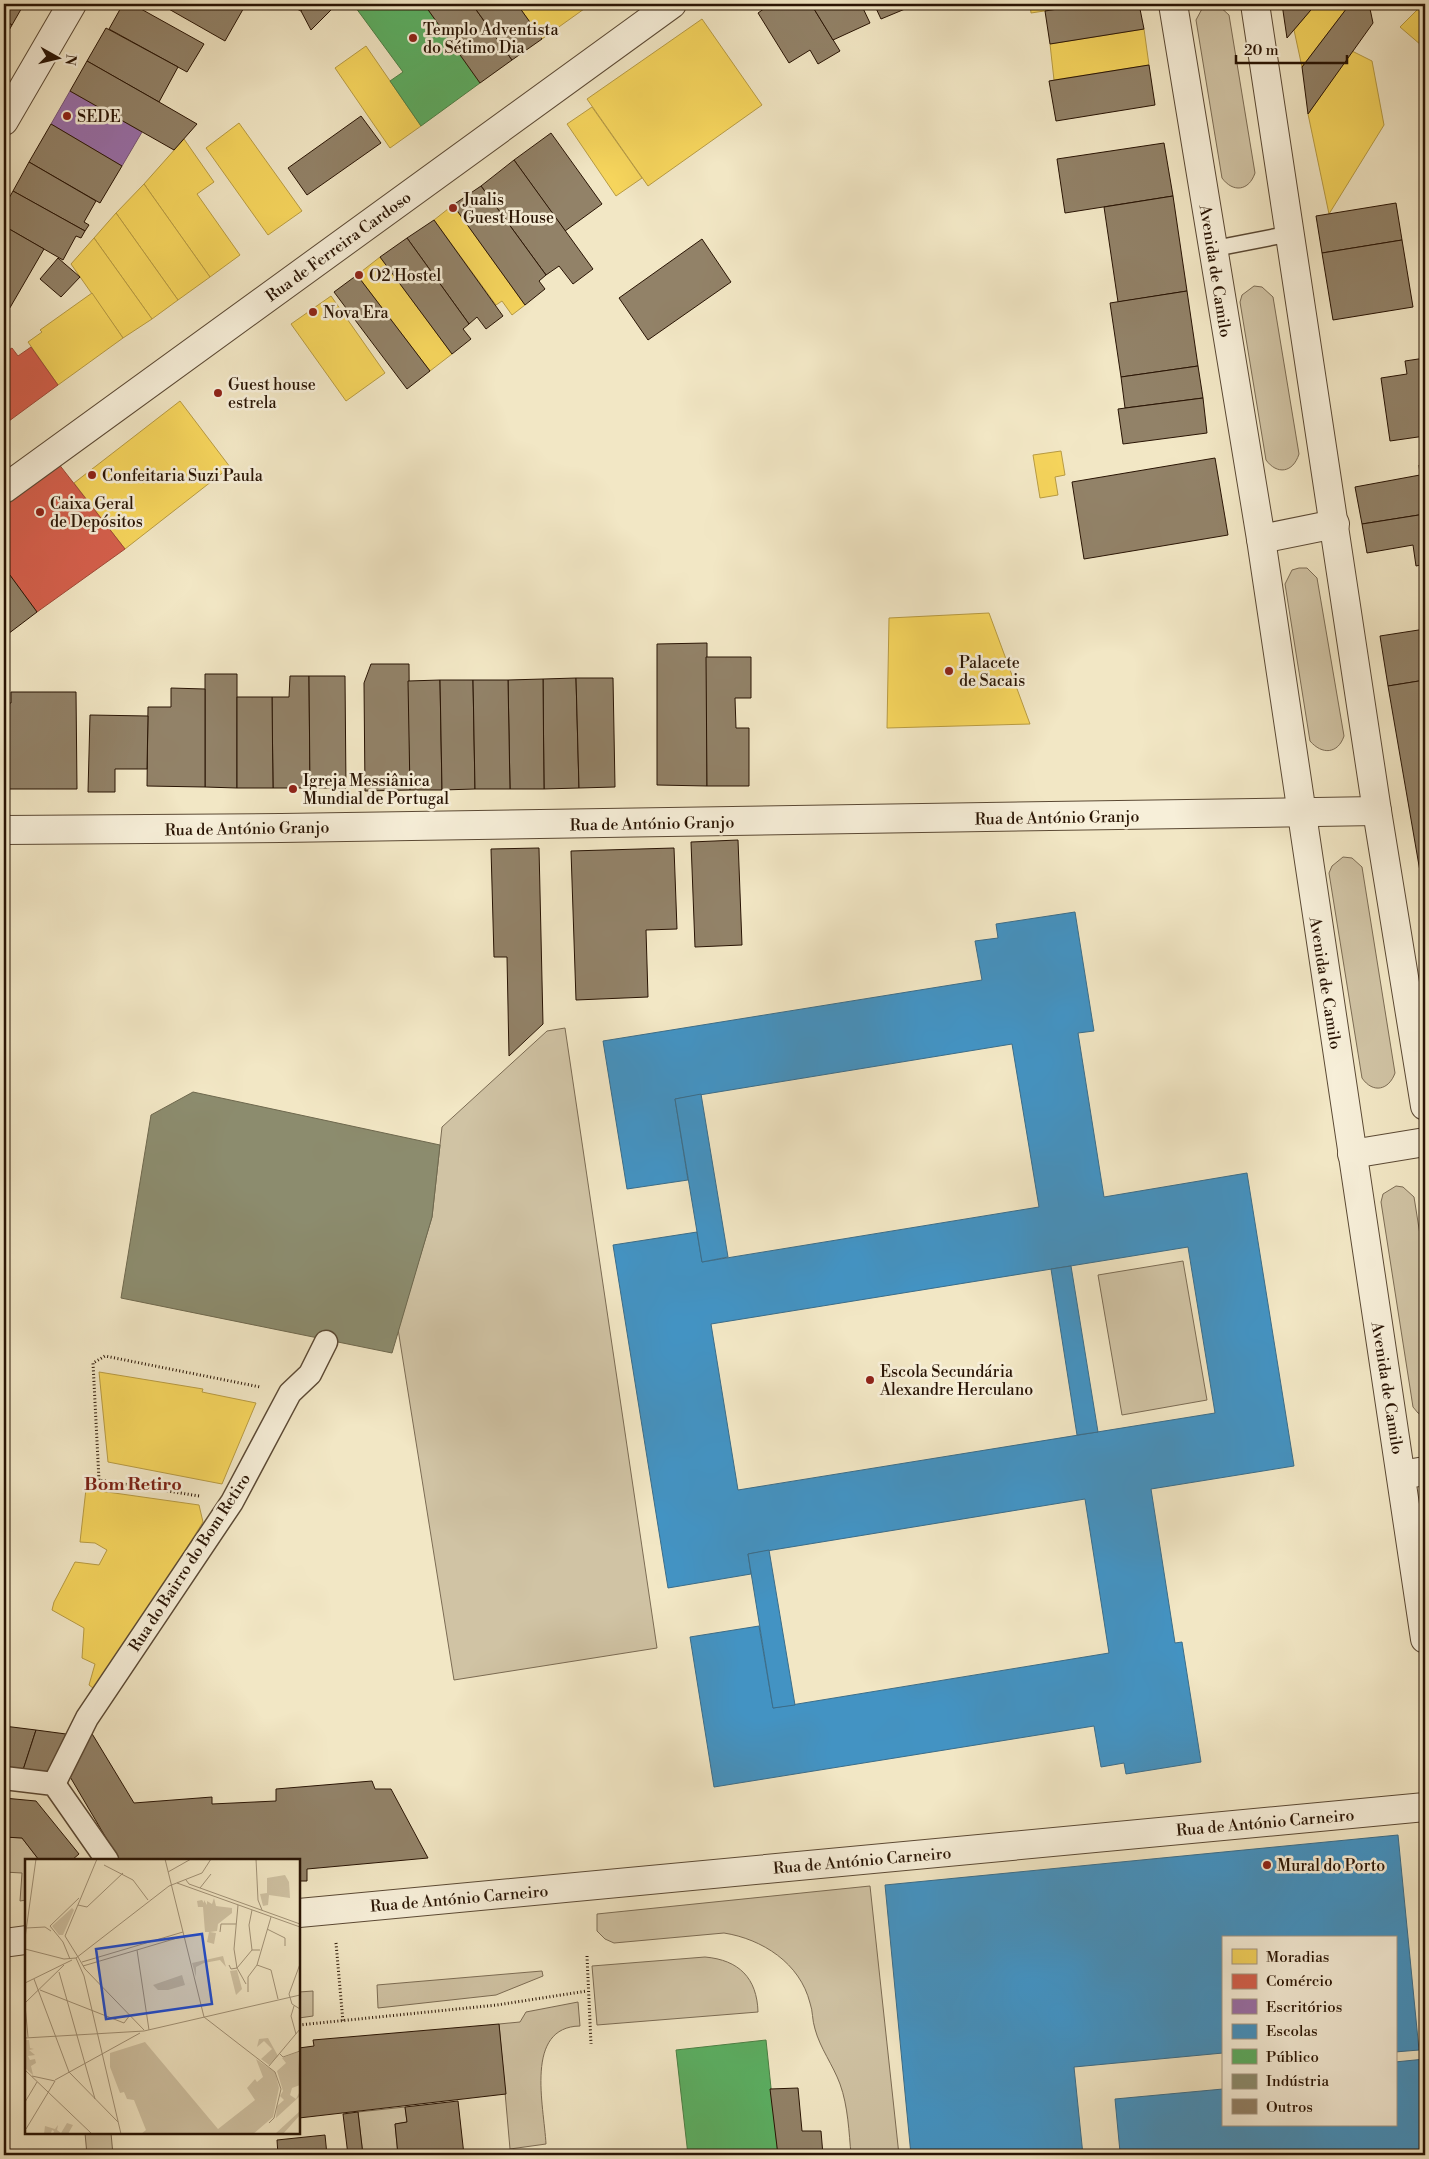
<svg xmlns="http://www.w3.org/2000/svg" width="1429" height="2159" viewBox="0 0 1429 2159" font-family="'Libre Bodoni',serif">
  <rect width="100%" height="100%" fill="#f2e7c5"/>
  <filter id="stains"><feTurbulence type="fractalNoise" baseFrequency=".004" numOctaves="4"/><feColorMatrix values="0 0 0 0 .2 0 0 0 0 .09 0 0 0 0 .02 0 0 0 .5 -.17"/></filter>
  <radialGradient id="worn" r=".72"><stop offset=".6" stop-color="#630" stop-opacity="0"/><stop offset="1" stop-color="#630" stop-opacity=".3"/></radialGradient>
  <g fill="#d0c3a4" stroke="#7c6c54">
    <path d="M1211 4 1218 5 1229 15 1255 173C1249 191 1233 193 1222 178L1196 20 1203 7Z"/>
    <path d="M1254 286 1262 287 1273 297 1299 454C1293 473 1277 475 1266 460L1240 302 1242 295Z"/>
    <path d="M1299 568H1307L1317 578 1344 736C1338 754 1322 755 1310 741L1285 584 1292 570Z"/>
    <path d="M1343 857 1352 858 1362 867 1395 1073C1389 1090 1373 1094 1362 1078L1329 873 1332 866Z"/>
    <polygon points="565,1028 657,1648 454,1680 398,1329 432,1217 442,1127 547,1031"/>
    <polygon points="1396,1186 1403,1187 1414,1197 1425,1266 1425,1417 1418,1413 1413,1407 1381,1202 1383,1194"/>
    <polygon points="1183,1261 1207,1400 1122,1415 1098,1275"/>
    <polygon points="4,1837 22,1838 39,1860 26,1860 26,1900 20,1901 22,1873 4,1872"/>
    <path d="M870 1886 899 2155H851C849 2132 848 2106 840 2084 833 2065 820 2048 815 2029 812 2020 813 2011 810 2003 800 1963 762 1939 724 1933L614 1943 605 1939 597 1931V1914Z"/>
    <path d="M705 1957C739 1960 757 1978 758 2012L597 2025 592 1966Z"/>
    <polygon points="542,1971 543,1976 496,1995 378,2008 377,1985"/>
    <polygon points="313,1991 313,2016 299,2018 299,1992"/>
    <path d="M578 2002 580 2026C524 2027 544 2106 546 2144L510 2149 499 2024 520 2022 526 2012Z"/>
    <polygon points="405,2107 407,2122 395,2124 398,2155 363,2155 358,2112"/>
    <polygon points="85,2133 111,2133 113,2155 87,2155"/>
  </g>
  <g fill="#f6d55c" stroke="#b89b42">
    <polygon points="517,4 591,4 542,39"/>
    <polygon points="1030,4 1090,4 1031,13"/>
    <polygon points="1316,4 1350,4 1302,67 1294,30"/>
    <polygon points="1425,4 1425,38 1421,45 1400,27 1423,4"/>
    <polygon points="702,19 762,105 648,186 587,99"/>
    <polygon points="1144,29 1149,65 1054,80 1050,44"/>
    <polygon points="366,46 421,126 390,148 335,68"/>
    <polygon points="1352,51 1372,61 1384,125 1329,214 1308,114"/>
    <polygon points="592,107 642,178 616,196 567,124"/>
    <polygon points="239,123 302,211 268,235 206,148"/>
    <polygon points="184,139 214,182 197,194 240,255 210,277 144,184"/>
    <polygon points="144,184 210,277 178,300 116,213"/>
    <polygon points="453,205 525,305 512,315 502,301 496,305 434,220"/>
    <polygon points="116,213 178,300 152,319 94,238"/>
    <polygon points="94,238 152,319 123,338 71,264"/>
    <polygon points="380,257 452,354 430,371 357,275"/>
    <polygon points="92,293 123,338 58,385 28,342 42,332 40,330"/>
    <polygon points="331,296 385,373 346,401 291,324"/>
    <polygon points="180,401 230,467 125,549 74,483"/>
    <polygon points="1061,451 1065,475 1055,477 1058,495 1040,498 1033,455"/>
    <polygon points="989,613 1030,724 887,728 889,618"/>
    <polygon points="99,1372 203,1389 202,1392 256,1403 222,1484 108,1462"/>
    <polygon points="86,1489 199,1505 203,1522 97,1691 89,1685 95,1664 82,1658 84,1628 52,1610 54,1602 75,1562 99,1565 107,1550 95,1543 80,1542"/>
  </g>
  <g fill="#d6604d" stroke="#a24937">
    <polygon points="31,347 58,385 9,421 4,416 4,353 12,348 18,356"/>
    <polygon points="58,463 125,549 37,612 4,567 4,502"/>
  </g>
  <polygon fill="#9970ab" stroke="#775479" points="70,91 142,132 122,166 51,124"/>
  <g fill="#4393c3" stroke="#3b6d8a" fill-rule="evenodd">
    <path d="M1075 912 1094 1031 1078 1033 1104 1197 1247 1173 1294 1466 1151 1489 1175 1643 1182 1642 1201 1762 1126 1774 1124 1763 1101 1767 1094 1726 714 1787 690 1637 759 1626 773 1708 1109 1653 1085 1499 748 1554 751 1574 668 1588 613 1245 697 1232 702 1262 1039 1207 1012 1044 675 1099 688 1180 627 1189 603 1041 982 980 975 941 998 938 996 924ZM1188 1247 1215 1413 738 1490 711 1324Z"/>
    <polygon points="701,1094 728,1257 702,1262 675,1099"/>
    <polygon points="1071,1266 1098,1432 1077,1435 1051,1269"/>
    <polygon points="769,1550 795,1705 773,1708 748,1554"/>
    <polygon points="1398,1835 1419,2050 1395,2052 1395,1938 1223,1938 1223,2053 1074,2067 1083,2155 911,2155 885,1885"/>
    <polygon points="1425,2059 1425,2155 1140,2155 1139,2151 1120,2152 1115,2099 1223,2089 1223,2125 1395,2125 1395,2062"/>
  </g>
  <g fill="#5aae61" stroke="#4b8045">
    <polygon points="353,4 424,4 480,83 421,126 390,81 403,72"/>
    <polygon points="766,2040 778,2155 688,2155 676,2050"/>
  </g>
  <polygon fill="#8c8c6e" stroke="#6e684e" points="193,1092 440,1145 432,1217 392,1353 121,1298 151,1115"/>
  <g fill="#928268" stroke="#291404">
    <polygon points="4,4 24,4 12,25 4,20"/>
    <polygon points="123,4 132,4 204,44 187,72 109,29"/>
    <polygon points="160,4 246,4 225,41"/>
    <polygon points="286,4 308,4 301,11"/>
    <polygon points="308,4 337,4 311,30 301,11"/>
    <polygon points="424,4 472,4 512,60 480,83"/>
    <polygon points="472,4 517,4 542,39 512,60"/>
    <polygon points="762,4 811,4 840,51 818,64 810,50 789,63 758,13 765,8"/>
    <polygon points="811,4 861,4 870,23 833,40"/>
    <polygon points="874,4 917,4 881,19"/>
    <polygon points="1090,4 1139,4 1144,29 1050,44 1045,11"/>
    <polygon points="1282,4 1316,4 1287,38"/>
    <polygon points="1350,4 1369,4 1373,23 1308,114 1302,67"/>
    <polygon points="4,20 12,25 4,39"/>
    <polygon points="106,28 178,67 159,102 87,61"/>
    <polygon points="87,61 159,102 197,124 174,150 70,91"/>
    <polygon points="1149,65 1155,105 1056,121 1049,81"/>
    <polygon points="361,116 381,143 307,195 288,168"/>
    <polygon points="51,124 122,166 100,203 29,162"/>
    <polygon points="551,133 602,204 565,231 514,160"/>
    <polygon points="1164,143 1173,196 1065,213 1057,159"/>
    <polygon points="514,160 593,269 573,284 559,266 546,275 481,186"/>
    <polygon points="29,162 96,201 84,222 89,225 85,231 13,191"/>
    <polygon points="481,186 546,275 539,281 545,289 525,305 453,205"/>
    <polygon points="13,191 85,231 81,238 76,236 63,260 4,226 4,207"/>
    <polygon points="1173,196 1187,291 1118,302 1104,207"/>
    <polygon points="1396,203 1402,240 1322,253 1316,216"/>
    <polygon points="434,220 503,316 486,329 477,317 469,324 407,238"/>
    <polygon points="4,226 44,249 4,318"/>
    <polygon points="407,238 469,324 463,329 471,339 452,354 380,257"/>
    <polygon points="702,239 731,282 648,340 619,298"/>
    <polygon points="1402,240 1413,307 1333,320 1322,253"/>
    <polygon points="58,258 80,277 61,297 40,279"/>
    <polygon points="357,275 430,371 407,389 334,292"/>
    <polygon points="1187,291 1198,366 1121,377 1110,303"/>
    <polygon points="1425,358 1425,436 1390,441 1381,378 1407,374 1405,361"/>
    <polygon points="1198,366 1203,398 1125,408 1121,377"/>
    <polygon points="1203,398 1207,433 1123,444 1118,409"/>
    <polygon points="1215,458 1228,535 1084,559 1072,482"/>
    <polygon points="1425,464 1425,514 1362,524 1355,487 1420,475 1419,465"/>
    <polygon points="1425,514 1425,564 1416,566 1413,545 1367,553 1362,524"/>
    <polygon points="4,567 37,612 4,637"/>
    <polygon points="1425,629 1425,680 1388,686 1380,636"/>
    <polygon points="707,643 707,786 657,785 657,644"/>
    <polygon points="706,657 751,657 751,698 735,698 736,728 749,728 749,786 707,786"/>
    <polygon points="371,664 409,664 410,790 365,791 364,683"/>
    <polygon points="205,674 237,674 237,788 205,787"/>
    <polygon points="290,676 309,676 310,788 273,788 272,697 289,697"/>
    <polygon points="309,676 345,676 346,788 310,788"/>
    <polygon points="576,678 579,788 544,789 543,679"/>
    <polygon points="576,678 613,678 615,787 579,788"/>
    <polygon points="543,679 544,789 510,789 508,680"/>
    <polygon points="440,680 442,790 410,790 408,681"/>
    <polygon points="440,680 473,680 475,789 442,790"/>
    <polygon points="473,680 508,680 510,789 475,789"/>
    <polygon points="1425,680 1425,883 1422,883 1388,686"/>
    <polygon points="171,688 205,689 205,787 147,786 148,707 171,707"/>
    <polygon points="11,692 76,692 77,789 4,789 4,703 11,703"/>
    <polygon points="237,697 272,697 273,788 237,788"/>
    <polygon points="90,715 148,716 147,769 115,769 115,792 88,792"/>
    <polygon points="738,840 742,945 695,947 691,842"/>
    <polygon points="539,848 543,1024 509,1056 507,957 494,957 491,849"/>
    <polygon points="674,848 677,929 646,930 648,997 576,1000 571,851"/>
    <polygon points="4,1726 36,1730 23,1770 4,1768"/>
    <polygon points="36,1730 66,1734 48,1773 23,1770"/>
    <polygon points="91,1732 134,1803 212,1797 212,1804 276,1801 276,1789 372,1781 375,1789 391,1789 428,1858 307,1869 307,1881 299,1881 299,1860 119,1860 69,1775"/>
    <polygon points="4,1798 36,1801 79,1854 72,1860 39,1860 22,1838 4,1837"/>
    <polygon points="499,2024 506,2094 299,2118 299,2048 314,2046 313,2040"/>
    <polygon points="798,2088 802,2131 821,2131 823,2155 778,2155 770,2089"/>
    <polygon points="458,2101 464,2155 398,2155 395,2124 407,2122 405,2107"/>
    <polygon points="358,2112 363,2155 348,2155 343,2114"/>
    <polygon points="325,2135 327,2155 278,2155 277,2140"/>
  </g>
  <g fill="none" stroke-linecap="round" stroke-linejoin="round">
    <g stroke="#5b4934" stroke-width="18">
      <polyline id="service" points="1212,249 1289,234"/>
    </g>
    <g stroke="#5b4934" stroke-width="25">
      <g id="pedestrian">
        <polyline points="4,1778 54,1784 107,1860"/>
        <polyline points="54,1784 87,1718 232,1502 290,1393 310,1374 326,1342"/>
      </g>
    </g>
    <g stroke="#5b4934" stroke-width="30">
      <g id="minor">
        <polyline points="1173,4 1261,539 1425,1639"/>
        <polyline points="1255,4 1377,811 1425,1106"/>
        <polyline points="4,121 72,4"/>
        <polyline points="1261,539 1335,524"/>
        <polyline points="4,830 281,828 1377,811"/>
        <polyline points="1352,1154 1425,1142"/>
        <polyline points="1401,1475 1425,1471"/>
      </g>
    </g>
    <g stroke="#5b4934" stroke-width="30">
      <g id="tertiary">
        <polyline points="4,489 672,4"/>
        <polyline points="299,1913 1425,1807"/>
        <polyline points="4,1943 26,1940"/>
      </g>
    </g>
    <g stroke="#291404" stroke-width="3" stroke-dasharray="1 2.5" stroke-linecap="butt">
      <polyline points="199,1496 99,1480 93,1363 105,1356 260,1387"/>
      <polyline points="336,1943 343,2022"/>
      <polyline points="587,1956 591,2044"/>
      <polyline points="299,2025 497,2005 587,1991"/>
    </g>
    <use href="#service" stroke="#f7efd9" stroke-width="15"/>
    <use href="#pedestrian" stroke="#f7efd9" stroke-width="22"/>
    <use href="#minor" stroke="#f7efd9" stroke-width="28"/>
    <use href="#tertiary" stroke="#f7efd9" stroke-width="28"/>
  </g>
  <g fill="#8f2418" stroke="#f7efd9" stroke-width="2">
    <circle cx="413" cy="38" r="5"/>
    <circle cx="67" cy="116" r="5"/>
    <circle cx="453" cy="208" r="5"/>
    <circle cx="359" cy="275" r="5"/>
    <circle cx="313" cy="312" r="5"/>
    <circle cx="218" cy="393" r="5"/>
    <circle cx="92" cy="475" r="5"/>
    <circle cx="40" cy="512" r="5"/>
    <circle cx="949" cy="671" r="5"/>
    <circle cx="293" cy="789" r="5"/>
    <circle cx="870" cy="1380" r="5"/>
    <circle cx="1267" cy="1865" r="5"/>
  </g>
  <g text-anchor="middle" stroke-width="5" stroke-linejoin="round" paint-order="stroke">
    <g font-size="16" fill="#291404" stroke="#f7efd9" text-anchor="start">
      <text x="423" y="35">Templo Adventista<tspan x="423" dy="18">do Sétimo Dia</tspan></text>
      <text x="77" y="122">SEDE</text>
      <text x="463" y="205">Jualis<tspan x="463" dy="18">Guest House</tspan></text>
      <text x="369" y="281">O2 Hostel</text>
      <text x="323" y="318">Nova Era</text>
      <text x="228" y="390">Guest house<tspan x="228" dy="18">estrela</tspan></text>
      <text x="102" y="481">Confeitaria Suzi Paula</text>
      <text x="50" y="509">Caixa Geral<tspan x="50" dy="18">de Depósitos</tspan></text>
      <text x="959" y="668">Palacete<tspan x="959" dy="18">de Sacais</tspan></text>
      <text x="303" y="786">Igreja Messiânica<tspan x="303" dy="18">Mundial de Portugal</tspan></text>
      <text x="880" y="1377">Escola Secundária<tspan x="880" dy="18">Alexandre Herculano</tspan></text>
      <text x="1277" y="1871">Mural do Porto</text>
    </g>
    <g font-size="16" fill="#291404" stroke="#f7efd9">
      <text transform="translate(338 246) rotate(-36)" y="6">Rua de Ferreira Cardoso</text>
      <text transform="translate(1216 271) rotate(81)" y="6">Avenida de Camilo</text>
      <text transform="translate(1057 817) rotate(-1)" y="6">Rua de António Granjo</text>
      <text transform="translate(652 823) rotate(-1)" y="6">Rua de António Granjo</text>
      <text transform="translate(247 828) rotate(-1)" y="6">Rua de António Granjo</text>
      <text transform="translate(1326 983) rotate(81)" y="6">Avenida de Camilo</text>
      <text transform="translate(1388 1388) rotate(81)" y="6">Avenida de Camilo</text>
      <text transform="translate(189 1562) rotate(-57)" y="6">Rua do Bairro do Bom Retiro</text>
      <text transform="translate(1265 1822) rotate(-5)" y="6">Rua de António Carneiro</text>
      <text transform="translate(862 1860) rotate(-5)" y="6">Rua de António Carneiro</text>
      <text transform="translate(459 1898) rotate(-5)" y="6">Rua de António Carneiro</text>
    </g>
    <g font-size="18" font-weight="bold" fill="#7a1f14" stroke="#f7efd9">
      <text x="133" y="1490">Bom Retiro</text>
    </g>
  </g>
  <g transform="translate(25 1859)">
    <rect width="275" height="275" fill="#f2e7c5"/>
    <path d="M260 16 264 23 265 39 244 36 243 46 238 47 235 35 242 34V19ZM189 39 191 47 207 49V54L193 65 192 72 185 73 191 74 189 85 182 83 184 73H180L178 48H173L172 42 177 41 179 44V41L182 46V42L187 45ZM47 49 49 51 38 76H34L27 67ZM198 97 201 108 195 101 179 104 171 108V118L167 104ZM212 111 217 130 211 136 205 112ZM157 116 160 126 143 131H133L128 126ZM243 179 253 197 244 206 236 200 247 190 239 182 232 188 234 180ZM0 181H4L5 189 9 190 4 191 10 196 3 197 5 201 10 200 11 204 6 207 8 216 0 209ZM120 183 193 270 230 241 222 229 230 220 232 223 238 218 231 200 250 213 254 229 248 258 228 275H116L121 271 109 241 102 240 99 233 95 234 85 208V194ZM273 193 275 226 267 229 265 236 271 240 275 232V237L251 259 252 247 259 241 255 237 258 232 252 212 261 204 257 199ZM275 252V256L258 275H250ZM42 264 48 266 43 275H28L29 272 27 271 26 274 19 275 20 267 30 270 33 266 32 271 36 274Z" fill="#d0c3a4"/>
    <path fill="none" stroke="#a29378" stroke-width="1" d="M140 0 179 158 250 213 256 230 249 259 244 264M231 0 233 41 237 51M79 6 108 21 123 41M143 13 166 0M161 21 164 25 275 65M152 24 275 68M175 29 186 15M53 46 62 48 98 14M227 51 224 66 227 91M1 69 20 68 26 72M242 70 260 79V87M195 73 196 65H211M0 79 11 0M0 90 39 100 51 99 144 27 177 14 186 0M112 91 124 171M53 98 60 110 119 171M53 98 40 77 72 0M51 99 59 117 96 275M45 100 38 83 25 67 54 39M57 103 158 73M275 105 264 135 267 145 275 150M204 106 206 110 212 109 209 90 213 46M232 106 246 111 253 140M58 107 159 77M34 113 70 240M9 120 44 213 93 263M0 124 47 101M221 125 212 109 227 91H235M15 131 99 164 105 156M223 133V118L232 106 246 58M0 144 39 106M0 146 3 178M269 147 266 157 271 175M0 179 119 172 275 136M255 195 258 198 275 192M244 207 275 170M0 211 67 275M30 221 115 174M0 243 12 223M1 270 30 222 7 217"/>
    <path fill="#1d4ed8" fill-opacity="0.15" stroke="#1d4ed8" stroke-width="2.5" d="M177 75 187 145 81 160 71 90Z"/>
    <rect width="275" height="275" fill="none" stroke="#291404" stroke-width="2.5"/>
  </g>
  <rect width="1429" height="2159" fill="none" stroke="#f2e7c5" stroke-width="20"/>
  <rect x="5" y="5" width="1419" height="2149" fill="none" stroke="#291404" stroke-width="2.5"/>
  <rect x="10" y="10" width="1409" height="2139" fill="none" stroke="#291404"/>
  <rect x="1222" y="1936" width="175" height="190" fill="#f7efd9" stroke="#a59784"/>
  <rect x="1232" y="1949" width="25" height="15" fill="#f6d55c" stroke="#a59784"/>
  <text x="1266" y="1962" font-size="15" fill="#291404">Moradias</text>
  <rect x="1232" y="1974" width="25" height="15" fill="#d6604d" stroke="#a59784"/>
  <text x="1266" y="1986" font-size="15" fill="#291404">Comércio</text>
  <rect x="1232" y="1999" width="25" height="15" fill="#9970ab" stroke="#a59784"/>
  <text x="1266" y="2012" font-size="15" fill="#291404">Escritórios</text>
  <rect x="1232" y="2024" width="25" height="15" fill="#4393c3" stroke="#a59784"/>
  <text x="1266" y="2036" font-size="15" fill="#291404">Escolas</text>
  <rect x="1232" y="2049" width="25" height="15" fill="#5aae61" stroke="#a59784"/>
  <text x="1266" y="2062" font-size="15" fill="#291404">Público</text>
  <rect x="1232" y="2074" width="25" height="15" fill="#8c8c6e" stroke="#a59784"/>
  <text x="1266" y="2086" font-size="15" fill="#291404">Indústria</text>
  <rect x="1232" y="2099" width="25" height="15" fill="#928268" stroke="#a59784"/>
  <text x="1266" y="2112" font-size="15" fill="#291404">Outros</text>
  <g transform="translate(58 58) rotate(98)" stroke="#f7efd9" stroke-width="4" paint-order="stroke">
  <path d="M0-4L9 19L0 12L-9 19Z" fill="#291404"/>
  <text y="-8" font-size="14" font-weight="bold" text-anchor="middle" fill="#291404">N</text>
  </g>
  <path d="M1236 55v8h111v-8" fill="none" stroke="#291404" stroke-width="2.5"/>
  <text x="1244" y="55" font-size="15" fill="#291404" stroke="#f7efd9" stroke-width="4" paint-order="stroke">20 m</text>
  <rect width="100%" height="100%" filter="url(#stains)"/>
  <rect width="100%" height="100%" fill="url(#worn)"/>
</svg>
